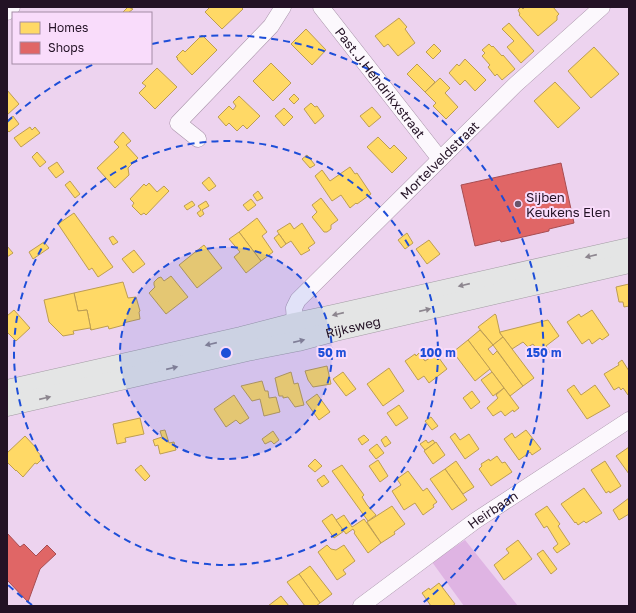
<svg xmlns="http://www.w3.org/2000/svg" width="636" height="613" viewBox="0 0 636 613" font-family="'Golos Text',sans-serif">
  <rect width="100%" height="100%" fill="#edd3ef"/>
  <polygon fill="#dfb4e3" points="465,540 518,606 464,606 432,562"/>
  <g fill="#ffd966" stroke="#bd9d52">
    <polygon points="128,7 133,9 128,13 122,13"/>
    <polygon points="210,7 241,7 243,9 222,29 205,12"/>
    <polygon points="521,7 523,9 525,7 553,7 559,14 557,16 557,20 538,36 519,15 520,14 518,10"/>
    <polygon points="399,18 407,27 405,29 415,43 398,56 388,44 384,47 375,36"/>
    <polygon points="509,23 534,51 521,63 507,47 514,41 502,29"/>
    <polygon points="306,29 326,50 312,65 291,44"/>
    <polygon points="202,35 217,50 192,75 177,59 178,58 176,57 183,50 185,52"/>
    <polygon points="434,44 441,51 433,59 426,52"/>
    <polygon points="489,44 492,47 493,46 502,56 503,55 515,69 502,80 497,74 495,76 488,67 490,65 482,56 485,53 482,50"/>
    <polygon points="594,47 619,74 591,98 568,71"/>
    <polygon points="465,59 486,80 475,91 465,80 460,85 449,73 457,64 459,66"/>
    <polygon points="271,63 291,83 273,101 253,81"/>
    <polygon points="417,64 435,82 425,92 407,74"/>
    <polygon points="157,68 177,87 155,109 139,93 146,86 142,83"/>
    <polygon points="440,78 450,88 445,93 458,107 446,119 433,106 436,103 425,92"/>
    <polygon points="555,82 580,108 558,128 534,101"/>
    <polygon points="7,90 19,104 7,115"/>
    <polygon points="294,94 299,99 294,104 289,99"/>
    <polygon points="239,96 260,116 247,129 243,125 237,131 229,123 226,126 218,117 229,106 233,110 236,106 233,102"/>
    <polygon points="311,103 315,107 317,106 324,116 315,124 304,109"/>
    <polygon points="372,107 381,117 369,127 360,116"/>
    <polygon points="284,108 293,117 284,126 275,116"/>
    <polygon points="13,116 19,124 9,132 7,130 7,121"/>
    <polygon points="30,127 32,130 35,127 40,133 21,147 14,138"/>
    <polygon points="123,132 131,141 126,145 138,158 128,168 129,175 115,188 97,168 119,147 114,142"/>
    <polygon points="378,137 390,149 394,145 407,158 392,173 367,147"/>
    <polygon points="37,152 46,162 40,167 32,157"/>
    <polygon points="307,155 315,165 310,168 302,159"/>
    <polygon points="57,162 64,172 56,178 48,168"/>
    <polygon points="350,167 355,174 357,173 371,194 357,204 356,203 350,208 341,195 332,201 315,176 322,170 330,181"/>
    <polygon points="209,177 216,186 209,191 202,183"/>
    <polygon points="70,181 80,194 75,198 65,185"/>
    <polygon points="149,183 157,192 164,186 169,191 146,215 144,213 141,215 132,206 134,203 130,199 144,184 146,186"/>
    <polygon points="258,191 263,198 257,201 253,195"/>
    <polygon points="321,198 338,220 331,225 331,229 327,232 324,232 312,217 317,212 312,205"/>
    <polygon points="251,199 256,205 248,211 243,205"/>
    <polygon points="192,201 195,205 187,210 184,206"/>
    <polygon points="206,201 209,206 202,210 204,214 200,217 197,213 201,210 198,206"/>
    <polygon points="74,213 113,267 98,277 92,268 89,270 58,224"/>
    <polygon points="257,218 267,232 262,236 273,252 261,261 239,232"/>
    <polygon points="290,223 294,229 302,223 315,243 308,248 310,250 301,255 291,241 286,244 277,231"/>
    <polygon points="239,232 261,261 246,273 234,257 240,252 229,239"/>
    <polygon points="407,233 413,243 405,249 398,240"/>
    <polygon points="279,234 286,244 281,248 274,238"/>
    <polygon points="113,236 118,242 113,245 109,238"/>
    <polygon points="429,240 440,254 427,264 416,249"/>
    <polygon points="44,242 49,248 33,259 29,252"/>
    <polygon points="204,245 222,268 197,288 179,265"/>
    <polygon points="7,246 13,253 7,257"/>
    <polygon points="134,250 145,264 133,273 122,259"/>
    <polygon points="171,276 188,297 166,314 149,293 155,287 154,285 154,282 158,278 161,277 164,281"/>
    <polygon points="123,282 128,298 136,297 140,311 139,312 140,319 123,323 124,325 109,329 108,326 91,330 87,310 78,311 74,293"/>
    <polygon points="629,284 629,306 624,307 623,302 619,302 616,287"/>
    <polygon points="74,293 78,311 87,310 91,330 90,328 73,331 74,334 63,336 49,322 44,300"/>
    <polygon points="14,310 30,328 16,341 7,332 7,316"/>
    <polygon points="592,310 609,335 602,340 600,338 592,344 589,339 582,344 567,322 579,314 581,317"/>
    <polygon points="495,314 496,315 500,333 503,337 493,345 478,327"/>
    <polygon points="548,320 559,336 546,346 550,352 543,357 533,344 528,347 523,342 512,349 500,333 500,332"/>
    <polygon points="480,330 493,345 488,349 493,355 497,351 523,386 510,396 468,340"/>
    <polygon points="503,337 534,378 523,386 493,345"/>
    <polygon points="468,340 490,369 475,381 453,352"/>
    <polygon points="419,353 425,361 436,354 447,369 429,383 424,376 418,380 405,361 415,354 416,356"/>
    <polygon points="622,360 629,371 629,395 628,395 623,388 621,390 619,387 614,390 604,374 619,365 618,363"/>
    <polygon points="327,366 331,384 313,387 308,380 305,371"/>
    <polygon points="389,368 404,391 383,406 367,384"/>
    <polygon points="291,372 294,384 298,383 304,405 295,407 288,397 283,398 283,396 279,396 275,378"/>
    <polygon points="343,372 356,389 346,396 333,379"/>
    <polygon points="492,372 504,388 493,396 481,380"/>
    <polygon points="262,381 265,391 268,391 269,398 276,397 280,412 264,416 260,399 252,401 241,386"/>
    <polygon points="574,385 581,395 595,385 610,406 587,419 567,390"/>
    <polygon points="504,388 519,408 514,412 513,410 505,416 501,411 493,416 487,408 498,398 496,395"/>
    <polygon points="472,391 480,402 471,409 463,398"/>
    <polygon points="317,394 330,412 319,420 306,402"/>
    <polygon points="234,395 249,418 240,424 236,420 226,427 214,409"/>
    <polygon points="399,405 408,418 396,426 387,413"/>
    <polygon points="431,417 438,426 432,430 425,421"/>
    <polygon points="140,418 144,434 125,438 126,442 117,444 113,424"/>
    <polygon points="165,430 169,443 174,442 176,450 160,454 158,445 155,446 153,440 162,437 160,431"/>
    <polygon points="526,430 541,449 532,455 530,452 519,460 504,439 512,433 515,438"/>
    <polygon points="273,431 279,440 274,444 271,441 265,444 262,439"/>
    <polygon points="455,433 460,440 469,434 479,449 465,459 450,437"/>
    <polygon points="364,435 369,440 362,445 358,439"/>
    <polygon points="25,436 38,450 37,451 43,458 37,464 35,463 23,477 16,470 16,471 7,462 7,453"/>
    <polygon points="386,436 391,443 385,447 381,440"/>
    <polygon points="426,440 428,443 433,440 435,443 425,450 420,444"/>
    <polygon points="436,442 445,455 433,464 424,451"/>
    <polygon points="377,444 384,453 376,459 369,450"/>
    <polygon points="629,447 629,474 616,456"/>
    <polygon points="497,456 502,463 505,462 512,472 491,486 479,469 482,466 481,464 489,459 490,461"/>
    <polygon points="315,459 322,466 315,472 308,466"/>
    <polygon points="378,460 388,476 380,482 369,466"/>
    <polygon points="456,461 474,487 463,494 445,469"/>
    <polygon points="605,461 621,486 610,493 609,491 606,493 591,470"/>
    <polygon points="141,465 150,476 145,481 135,470"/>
    <polygon points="342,465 364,495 362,497 367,505 376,515 368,521 332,471"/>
    <polygon points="445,469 467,500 452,510 430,479"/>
    <polygon points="408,471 423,491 427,488 437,502 433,505 434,507 423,515 415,503 404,510 392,491 401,485 397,479"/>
    <polygon points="324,475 329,482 322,487 317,480"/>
    <polygon points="584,488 602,513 586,523 584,521 578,525 576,522 575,523 561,504"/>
    <polygon points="629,498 629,514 619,520 613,510"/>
    <polygon points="392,506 405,524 394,532 395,534 381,543 367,522"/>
    <polygon points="547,506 560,524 558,526 570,544 557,553 553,548 558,544 547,526 544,528 535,514"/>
    <polygon points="332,514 344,531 334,538 322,521"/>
    <polygon points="344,515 352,527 364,519 381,543 368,553 354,533 355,532 353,529 346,534 336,520"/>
    <polygon points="518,540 532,559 504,580 494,565 509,553 506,549"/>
    <polygon points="327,545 331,549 336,550 344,545 355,561 343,570 346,574 337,580 318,552"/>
    <polygon points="543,550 557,569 551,574 537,554"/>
    <polygon points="310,566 332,594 320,603 299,574"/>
    <polygon points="299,574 320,603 316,606 305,606 287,582"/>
    <polygon points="439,583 455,604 452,606 431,606 422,593 429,588 430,590"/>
    <polygon points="281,596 289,606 268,606"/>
  </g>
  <g fill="#e06666" stroke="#a74d52">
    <polygon points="561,163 574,223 549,229 549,231 501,242 500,240 475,246 461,185"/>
    <polygon points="7,533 20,547 24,544 36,556 47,545 56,554 40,569 28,602 7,580"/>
  </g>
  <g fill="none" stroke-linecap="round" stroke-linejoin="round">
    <g stroke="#a793a8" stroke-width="17">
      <g id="minor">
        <path id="s1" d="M321 7 440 159"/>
        <polyline points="7,12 12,7"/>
        <polyline points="198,139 178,123 271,26 283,7"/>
        <path id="s2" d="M295 323 294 308 298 300 515 85 602 7"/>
        <path id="s3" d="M361 606 475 521 629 420"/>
      </g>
    </g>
    <g stroke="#a29ca3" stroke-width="21">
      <g id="major">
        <polyline points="7,390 241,337 295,323 333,315 629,248"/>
        <path id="s4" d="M7 406 247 351 298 341 335 331 629 263"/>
      </g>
    </g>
    <use href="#minor" stroke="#fcf8fd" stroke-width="16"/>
    <use href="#major" stroke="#e4e5e5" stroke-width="20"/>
  </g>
  <defs><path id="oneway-solid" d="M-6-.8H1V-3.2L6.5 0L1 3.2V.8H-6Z"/></defs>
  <g fill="#8d868f">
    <use href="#oneway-solid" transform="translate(591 256) rotate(167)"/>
    <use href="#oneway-solid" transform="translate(464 285) rotate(167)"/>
    <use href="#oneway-solid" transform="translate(425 310) rotate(-13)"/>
    <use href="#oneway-solid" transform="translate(338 314) rotate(167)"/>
    <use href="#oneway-solid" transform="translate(299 341) rotate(-13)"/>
    <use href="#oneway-solid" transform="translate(211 344) rotate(167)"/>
    <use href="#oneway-solid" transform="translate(172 368) rotate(-13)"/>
    <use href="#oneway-solid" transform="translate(45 398) rotate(-13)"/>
  </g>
  <circle cx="226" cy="353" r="106" fill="#1d4ed8" fill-opacity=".12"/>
  <g fill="none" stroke="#1d4ed8" stroke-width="2" stroke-dasharray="7 5">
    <circle cx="226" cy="353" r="106"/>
    <circle cx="226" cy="353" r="212"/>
    <path d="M32 605A318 318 0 0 1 7 584M7 122A318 318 0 0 1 94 64M152 44A318 318 0 0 1 420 605"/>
  </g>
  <circle fill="#6a566c" stroke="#f9dcfb" stroke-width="1.5" cx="518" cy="204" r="4"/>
  <g text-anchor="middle" stroke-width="4" stroke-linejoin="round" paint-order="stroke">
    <g font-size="13" fill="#231225" stroke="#f9dcfb">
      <text dy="5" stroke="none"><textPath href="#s1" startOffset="96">Past.J.Hendrikxstraat</textPath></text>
      <text dy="5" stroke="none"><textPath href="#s2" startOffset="223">Mortelveldstraat</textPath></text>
      <text dy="5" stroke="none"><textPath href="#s4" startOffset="355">Rijksweg</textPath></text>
      <text dy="5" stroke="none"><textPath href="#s3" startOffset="163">Heirbaan</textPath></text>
    </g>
    <g font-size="13" fill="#231225" stroke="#f9dcfb" text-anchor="start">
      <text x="526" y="202">Sijben<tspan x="526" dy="15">Keukens Elen</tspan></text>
    </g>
  </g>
  <circle cx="226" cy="353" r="6" fill="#1d4ed8" stroke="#f9dcfb" stroke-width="2"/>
  <g font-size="12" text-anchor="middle" font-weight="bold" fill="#1d4ed8" stroke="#f9dcfb" stroke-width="4" stroke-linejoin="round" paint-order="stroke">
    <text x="332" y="357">50 m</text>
    <text x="438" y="357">100 m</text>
    <text x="544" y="357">150 m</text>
  </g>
  <rect width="636" height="613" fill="none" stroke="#231225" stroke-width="16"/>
  <rect x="12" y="12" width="140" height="52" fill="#f9dcfb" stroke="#a38ba5"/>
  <rect x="20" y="22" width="20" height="12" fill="#ffd966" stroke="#a38ba5"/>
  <text x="48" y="32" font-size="12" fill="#231225">Homes</text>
  <rect x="20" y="42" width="20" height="12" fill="#e06666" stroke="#a38ba5"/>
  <text x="48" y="52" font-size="12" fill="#231225">Shops</text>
</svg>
